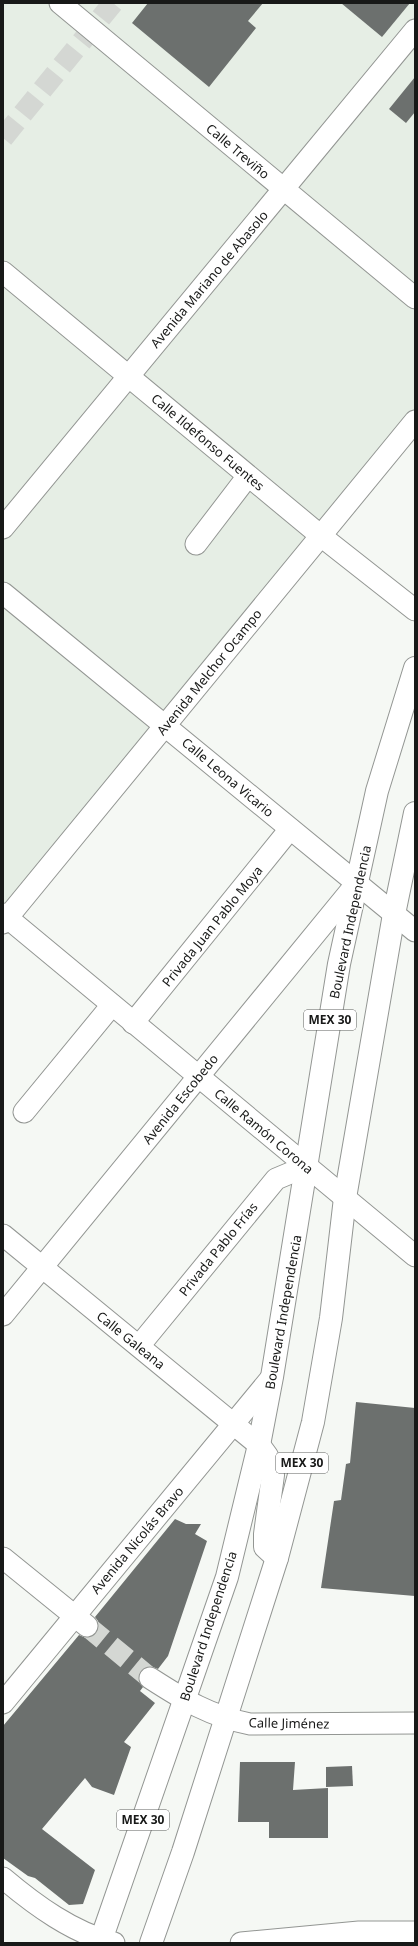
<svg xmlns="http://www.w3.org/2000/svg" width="418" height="1946" viewBox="0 0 418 1946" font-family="'Noto Sans',sans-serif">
  <rect width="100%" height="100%" fill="#f5f8f4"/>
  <polygon fill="#e6eee5" points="3,3 415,3 415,414 3,915"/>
  <g fill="#6c706e">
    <polygon points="148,3 263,3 248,21 256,28 209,87 132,23"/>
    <polygon points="341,3 410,3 382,37"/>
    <polygon points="415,77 415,112 406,123 389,109"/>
    <polygon points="356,1402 415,1408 415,1596 321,1588 334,1501 341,1500 346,1464 350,1463"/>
    <polygon points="175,1519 186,1524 201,1524 195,1534 207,1541 168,1656 158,1669 150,1666 144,1668 140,1672 138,1678 143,1687 140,1691 155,1703 124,1742 131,1747 114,1795 92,1787 85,1778 42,1829 95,1870 83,1904 69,1905 35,1878 28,1876 3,1858 3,1726 79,1635 86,1638 92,1637 96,1634 99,1627 98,1621 95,1617"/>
    <polygon points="240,1762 295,1762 293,1790 328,1788 328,1838 269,1838 269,1822 238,1822"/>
    <polygon points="352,1766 353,1786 326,1787 326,1767"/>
  </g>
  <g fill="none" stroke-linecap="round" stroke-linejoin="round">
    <g stroke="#d4d7d3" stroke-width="21" stroke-dasharray="21 10" stroke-linecap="butt">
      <polyline points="3,138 113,3"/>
      <polyline points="87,1626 150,1678"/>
    </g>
    <g stroke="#939693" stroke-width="23">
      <g id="minor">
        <polyline points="60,3 415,298"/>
        <polyline points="3,272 321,536 415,610"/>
        <polyline points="3,528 415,30"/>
        <polyline points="196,544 248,476"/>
        <polyline points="3,593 415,931"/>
        <polyline points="3,914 415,1256"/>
        <polyline points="3,923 415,421"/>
        <polyline points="133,1023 290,829"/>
        <polyline points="24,1112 112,1005"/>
        <polyline points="3,1235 259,1445"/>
        <polyline points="3,1315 357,883"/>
        <polyline points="139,1346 276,1179 307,1166"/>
        <polyline points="3,1558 87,1626"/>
        <path d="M150 1678C184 1700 210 1716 250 1724L415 1723"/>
        <polyline points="3,1703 272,1377"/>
        <path d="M3 1878C35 1905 73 1933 114 1943"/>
        <polyline points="241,1943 359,1932 415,1932"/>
      </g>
    </g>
    <g stroke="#939693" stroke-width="24">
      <g id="major">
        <polyline points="259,1445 267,1456 273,1475 265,1534 265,1547 277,1558"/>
        <polyline points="100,1943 227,1577 259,1445 272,1377 339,964 377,791 415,668"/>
        <polyline points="151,1943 183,1852 277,1558 313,1422 331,1318 345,1198 394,914 415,813"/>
      </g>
    </g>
    <use href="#minor" stroke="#fff" stroke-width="21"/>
    <use href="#major" stroke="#fff" stroke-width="22"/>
  </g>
  <g text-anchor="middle" stroke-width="3" stroke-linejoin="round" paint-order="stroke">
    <g fill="#fff" stroke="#5d5e5d" stroke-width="1">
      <rect x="304" y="1010" width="52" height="20" rx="3"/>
      <rect x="276" y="1453" width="52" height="20" rx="3"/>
      <rect x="117" y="1810" width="52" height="20" rx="3"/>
    </g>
    <g font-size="12" font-weight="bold" fill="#181918">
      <text x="330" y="1024">MEX 30</text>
      <text x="302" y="1467">MEX 30</text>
      <text x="143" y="1824">MEX 30</text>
    </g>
    <g font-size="13" fill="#181918" stroke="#fff">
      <text transform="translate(238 151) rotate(40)" y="5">Calle Treviño</text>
      <text transform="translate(209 279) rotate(-50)" y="5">Avenida Mariano de Abasolo</text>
      <text transform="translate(208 442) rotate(40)" y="5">Calle Ildefonso Fuentes</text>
      <text transform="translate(209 672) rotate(-51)" y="5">Avenida Melchor Ocampo</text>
      <text transform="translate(228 777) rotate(40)" y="5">Calle Leona Vicario</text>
      <text transform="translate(350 922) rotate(-78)" y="5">Boulevard Independencia</text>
      <text transform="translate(212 926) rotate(-51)" y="5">Privada Juan Pablo Moya</text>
      <text transform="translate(180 1099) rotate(-51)" y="5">Avenida Escobedo</text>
      <text transform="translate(264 1131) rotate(40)" y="5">Calle Ramón Corona</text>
      <text transform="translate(218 1249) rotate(-51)" y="5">Privada Pablo Frías</text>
      <text transform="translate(283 1312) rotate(-80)" y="5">Boulevard Independencia</text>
      <text transform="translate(131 1340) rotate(39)" y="5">Calle Galeana</text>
      <text transform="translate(137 1540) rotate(-50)" y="5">Avenida Nicolás Bravo</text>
      <text transform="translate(208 1626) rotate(-72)" y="5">Boulevard Independencia</text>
      <text transform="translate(289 1723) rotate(1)" y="5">Calle Jiménez</text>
    </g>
  </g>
  <rect width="418" height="1946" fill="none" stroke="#181918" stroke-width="8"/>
</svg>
